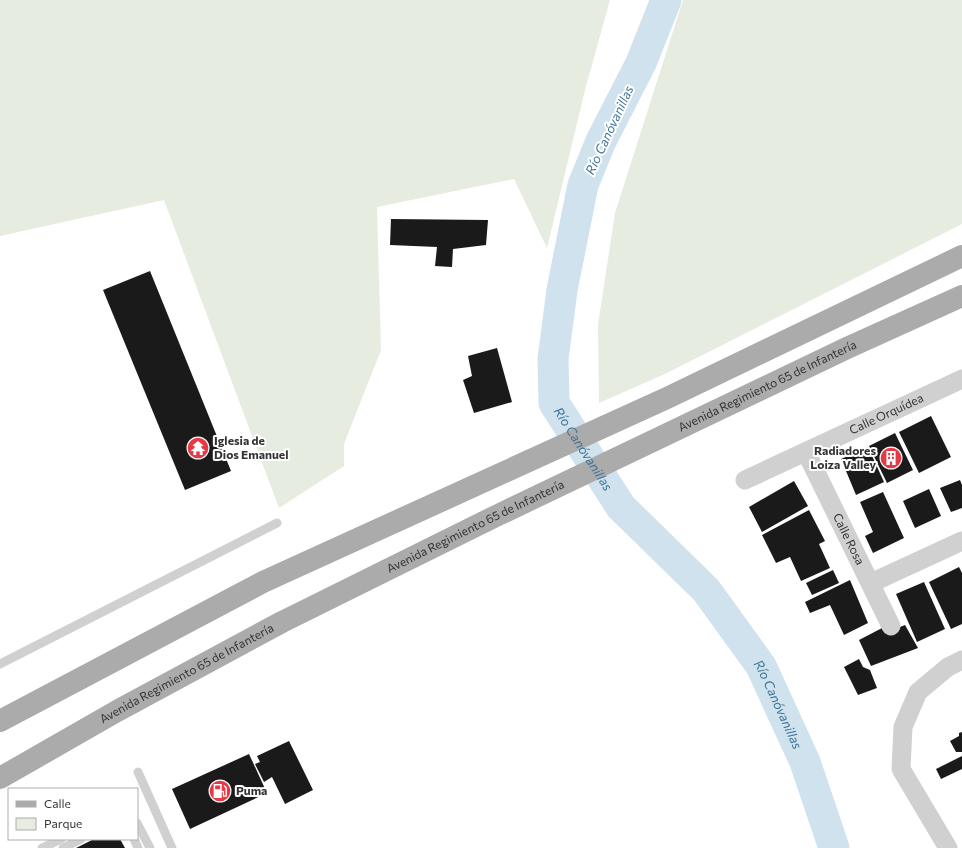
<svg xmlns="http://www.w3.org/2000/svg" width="962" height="848" viewBox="0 0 962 848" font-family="Commissioner,sans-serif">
  <rect width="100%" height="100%" fill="#fff"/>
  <g fill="#e6ecdf">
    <polygon points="0,0 610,0 585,90 547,248 514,179 377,207 381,350 344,444 344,466 279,508 164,200 0,236"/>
    <polygon points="683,0 962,0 962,224 667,373 599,403 598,325 615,213"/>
  </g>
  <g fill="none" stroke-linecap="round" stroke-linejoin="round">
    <path stroke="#cfe2ee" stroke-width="31" id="s1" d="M666 0 641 63 601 141 583 185 562 290 553 359 554 403 621 507 706 590 761 666 805 762 834 848"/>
  </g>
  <g fill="#1a1a1a">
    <polygon points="391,219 488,220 486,245 453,249 452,267 435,266 437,247 390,245"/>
    <polygon points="150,271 231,471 185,490 103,290"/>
    <polygon points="497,348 512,402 474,413 463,380 472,376 468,356"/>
    <polygon points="931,416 951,457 919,473 899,432"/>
    <polygon points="895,433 913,470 887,483 869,446"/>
    <polygon points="868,447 884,482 856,495 841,459"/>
    <polygon points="960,480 962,485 962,508 951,512 940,488"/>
    <polygon points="794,481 808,506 762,532 749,507"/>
    <polygon points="929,489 941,516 915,528 903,501"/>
    <polygon points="883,492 904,538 873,553 865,536 873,532 860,502"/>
    <polygon points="809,510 825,541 819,544 830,568 801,581 790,557 776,563 762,535"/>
    <polygon points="959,567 962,573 962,624 951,629 929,582"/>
    <polygon points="833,570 839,583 812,595 806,583"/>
    <polygon points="850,580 868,623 844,635 830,605 810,613 805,602"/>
    <polygon points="924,582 945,629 917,642 896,594"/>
    <polygon points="905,625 918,648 871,666 859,640 884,627 887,632"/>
    <polygon points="859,659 863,667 870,670 877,688 858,695 844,667"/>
    <polygon points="962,732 962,752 956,752 950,741 959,736 959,733"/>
    <polygon points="289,741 313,790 285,804 272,777 264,782 255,764 260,762 257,756"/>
    <polygon points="249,754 267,793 190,829 172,789"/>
    <polygon points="962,756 962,769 941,779 936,769"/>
    <polygon points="94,839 120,839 125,848 76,848"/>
  </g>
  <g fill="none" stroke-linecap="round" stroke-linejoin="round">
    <g stroke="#d0d0d0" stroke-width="9">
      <polyline points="0,664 277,523"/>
      <polyline points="138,772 172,848"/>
      <polyline points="137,823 150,848"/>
      <polyline points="134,839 138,848"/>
      <polyline points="42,848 61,839"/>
      <polyline points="63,848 81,839"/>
    </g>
    <g stroke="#d0d0d0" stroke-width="19">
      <path id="s2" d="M806 452 891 626"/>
      <path id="s3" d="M745 480 962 379"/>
      <polyline points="871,583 962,541"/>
      <polyline points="948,848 901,769 903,727 918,692 948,667 962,660"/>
    </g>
    <g stroke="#ababab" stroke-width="22">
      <polyline points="0,721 263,582 667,398 962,256"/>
      <path id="s4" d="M0 778 117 711 282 622 496 516 847 348 962 296"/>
    </g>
  </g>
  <defs>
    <g id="temple-disc" transform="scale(1.15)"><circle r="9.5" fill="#e63946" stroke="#fff"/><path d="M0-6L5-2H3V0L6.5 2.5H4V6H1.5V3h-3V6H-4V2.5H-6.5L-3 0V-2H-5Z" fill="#fff"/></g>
    <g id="building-disc" transform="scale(1.15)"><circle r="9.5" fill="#e63946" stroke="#fff"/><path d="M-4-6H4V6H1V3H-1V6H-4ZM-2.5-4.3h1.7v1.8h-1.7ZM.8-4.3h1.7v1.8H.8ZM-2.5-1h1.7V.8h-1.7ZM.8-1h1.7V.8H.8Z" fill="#fff"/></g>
    <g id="fuel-disc" transform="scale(1.15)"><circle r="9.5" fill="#e63946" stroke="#fff"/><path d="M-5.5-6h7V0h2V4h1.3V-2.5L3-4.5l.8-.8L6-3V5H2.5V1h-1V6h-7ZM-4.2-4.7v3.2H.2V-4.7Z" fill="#fff"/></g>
  </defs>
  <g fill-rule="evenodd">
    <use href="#temple-disc" x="198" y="448"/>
    <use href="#building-disc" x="891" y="458"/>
    <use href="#fuel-disc" x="220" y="791"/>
  </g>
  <g text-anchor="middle" stroke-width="4" stroke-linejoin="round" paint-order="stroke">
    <g font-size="12" fill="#333" stroke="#fff">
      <text dy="4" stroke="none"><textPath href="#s4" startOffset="862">Avenida Regimiento 65 de Infantería</textPath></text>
      <text dy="4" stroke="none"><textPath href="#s3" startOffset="156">Calle Orquídea</textPath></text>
      <text dy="4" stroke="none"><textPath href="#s4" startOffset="538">Avenida Regimiento 65 de Infantería</textPath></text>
      <text dy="4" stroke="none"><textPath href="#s2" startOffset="97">Calle Rosa</textPath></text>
      <text dy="4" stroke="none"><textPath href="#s4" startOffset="214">Avenida Regimiento 65 de Infantería</textPath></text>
    </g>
    <g font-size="12" font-weight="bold" fill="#333" stroke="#fff" text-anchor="start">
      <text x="214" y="445">Iglesia de<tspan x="214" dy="14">Dios Emanuel</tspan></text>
      <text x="876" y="455" text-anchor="end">Radiadores<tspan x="876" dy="14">Loiza Valley</tspan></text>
      <text x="236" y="795">Puma</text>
    </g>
    <g font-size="13" font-style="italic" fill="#3f7597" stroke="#fff">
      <text transform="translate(609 130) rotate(-65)" y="5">Río Canóvanillas</text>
      <text dy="5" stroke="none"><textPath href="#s1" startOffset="478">Río Canóvanillas</textPath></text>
      <text dy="5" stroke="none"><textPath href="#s1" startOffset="802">Río Canóvanillas</textPath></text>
    </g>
  </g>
  <rect x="8" y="788" width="130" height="52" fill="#ffffff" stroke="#adadad"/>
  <rect x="16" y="801" width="20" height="6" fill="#ababab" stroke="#adadad"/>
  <text x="44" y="808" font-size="12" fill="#333333">Calle</text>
  <rect x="16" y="818" width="20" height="12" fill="#e6ecdf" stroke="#adadad"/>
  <text x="44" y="828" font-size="12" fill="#333333">Parque</text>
</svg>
